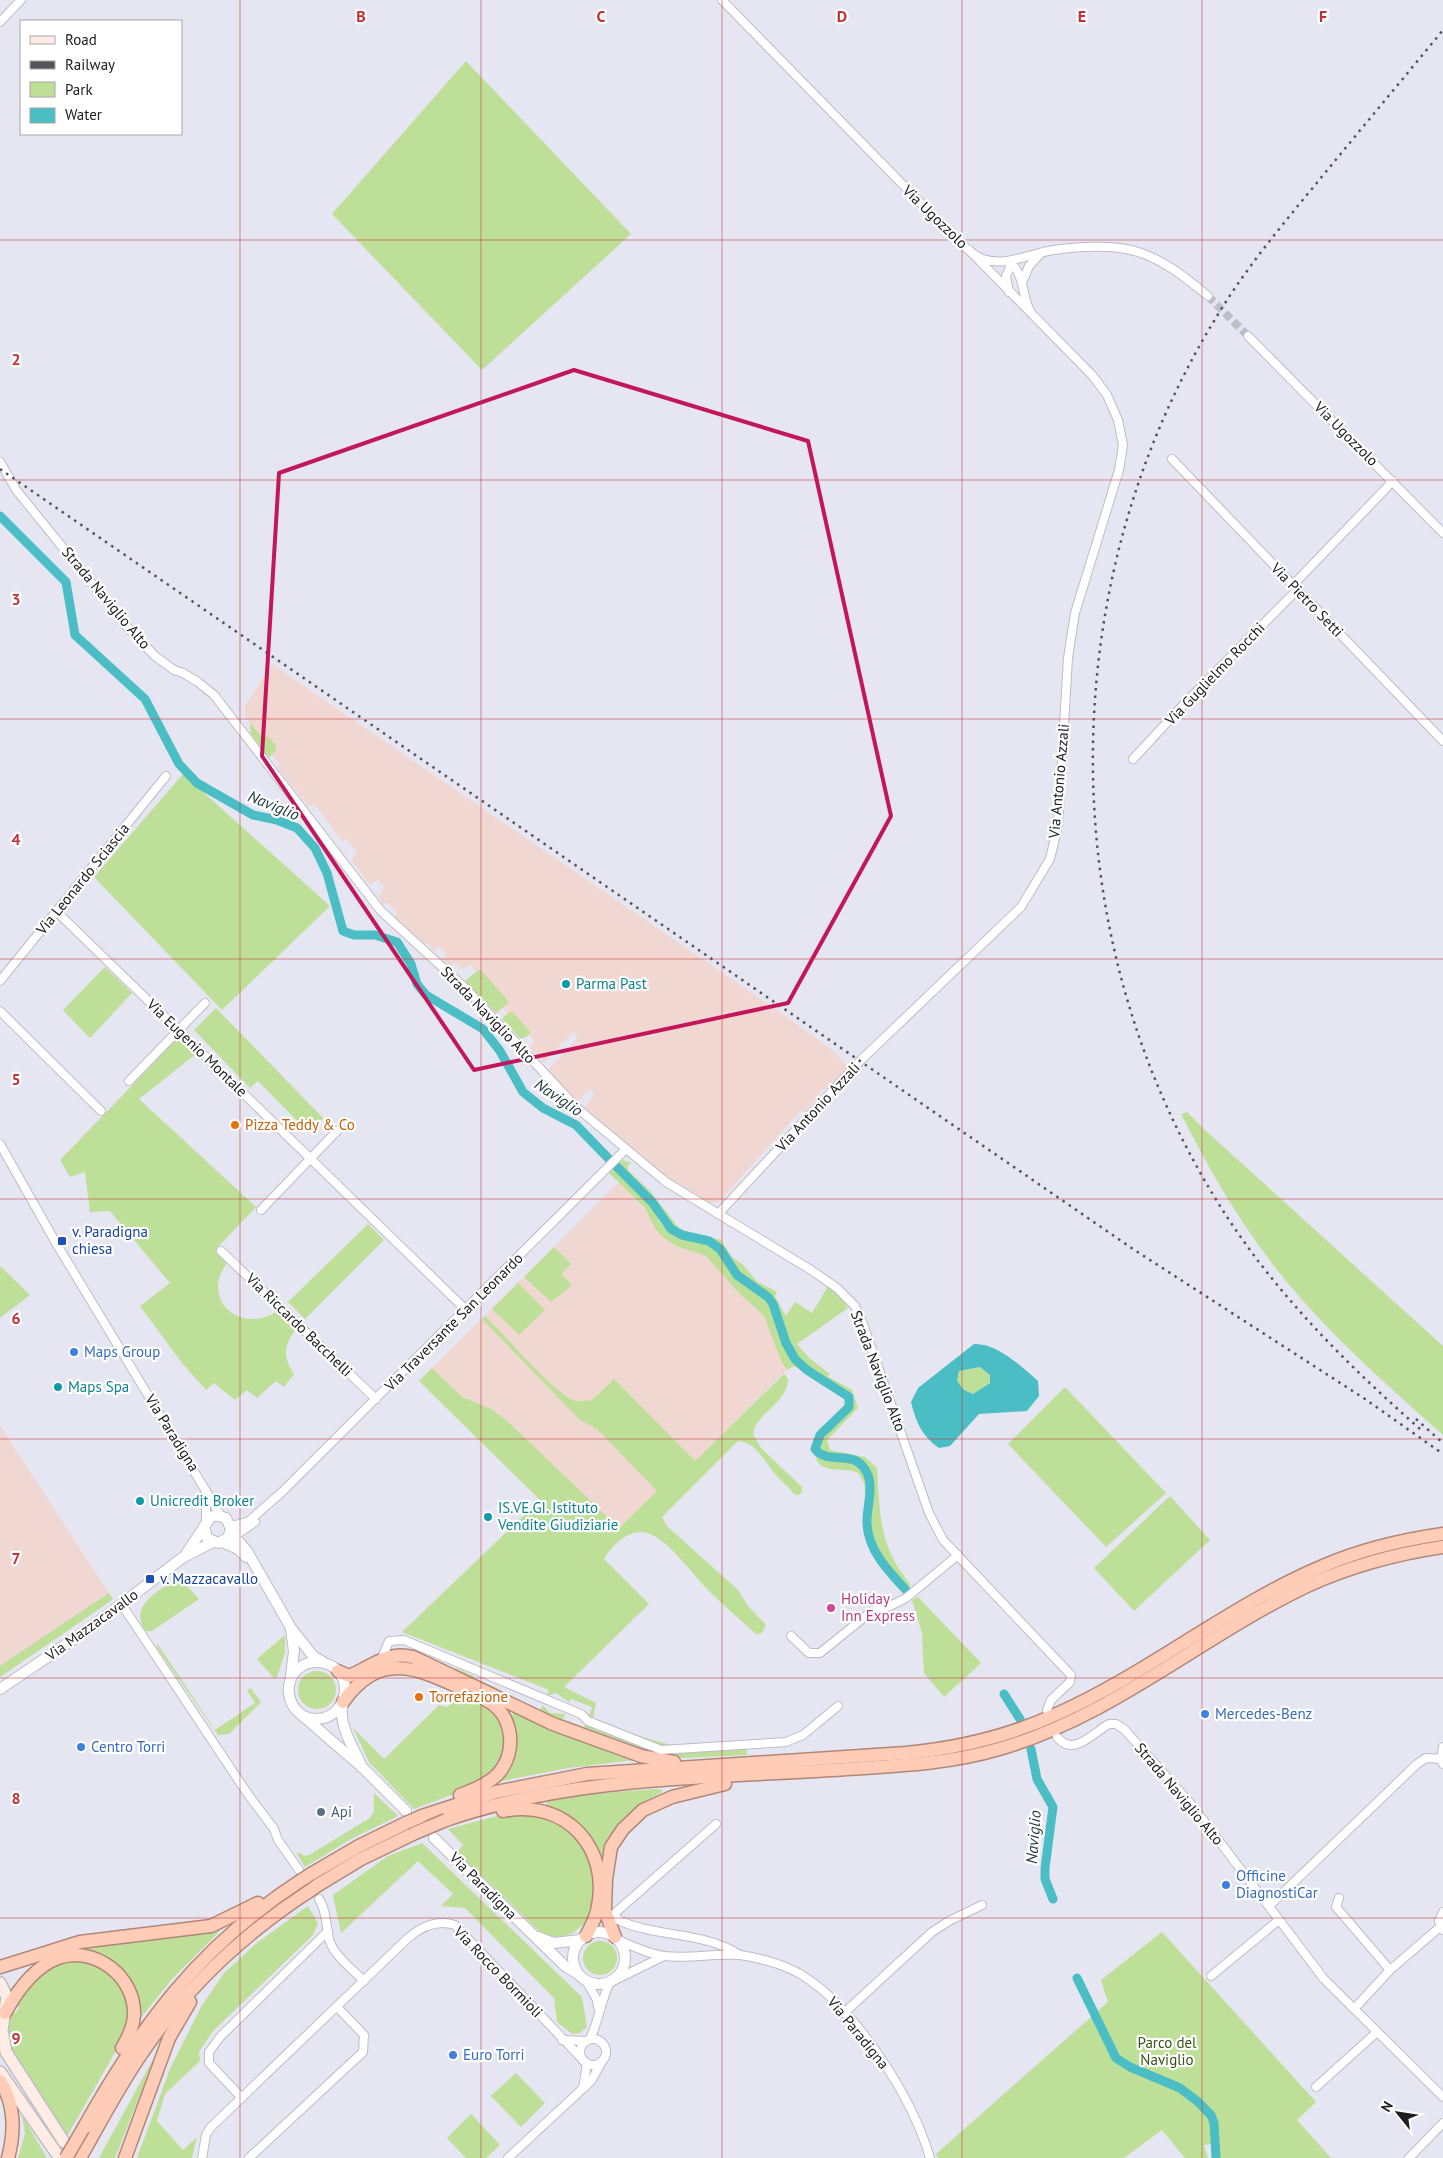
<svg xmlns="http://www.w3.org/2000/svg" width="1443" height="2158" viewBox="0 0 1443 2158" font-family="'PT Sans',sans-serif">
  <rect width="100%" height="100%" fill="#e6e6f2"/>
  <g fill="#f1d7d2">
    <polygon points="272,664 781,1013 835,1052 849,1067 830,1087 822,1090 804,1113 801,1110 719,1202 709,1203 662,1174 584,1109 594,1093 590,1089 577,1102 547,1071 578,1037 573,1032 543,1063 529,1047 535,1041 530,1035 521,1039 503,1020 507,1013 503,1008 496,1013 465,981 476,972 470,964 462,970 456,963 450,966 443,959 446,954 440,947 434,951 428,944 426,945 394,916 397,913 387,902 383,905 379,897 384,886 378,880 370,885 351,860 357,853 352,846 346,839 343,842 315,805 308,806 277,767 279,763 250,732 250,723 244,715 245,706"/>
    <polygon points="619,1182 646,1211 656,1230 676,1246 699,1252 710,1259 738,1292 764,1316 781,1361 787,1370 598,1557 419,1381"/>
    <polygon points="0,1426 113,1599 0,1677"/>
  </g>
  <g fill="#bddf97">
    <polygon points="466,61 631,234 482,370 332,214"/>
    <polygon points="250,723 262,737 268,737 276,746 276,750 269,758 251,734"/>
    <polygon points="183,774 330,906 222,1010 94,877"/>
    <polygon points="105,967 132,993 90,1038 63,1010"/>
    <polygon points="480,969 509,1002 496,1013 465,981"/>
    <polygon points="216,1008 323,1118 309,1133 258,1081 250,1088 194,1030"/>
    <polygon points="512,1011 531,1033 521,1039 503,1020 503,1017"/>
    <path d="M177 1039 196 1054 139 1099 256 1207 215 1250 228 1262C199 1298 239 1336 278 1311L296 1329C283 1346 283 1357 294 1374L284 1387 276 1381 257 1398 247 1390 235 1400 214 1383 206 1390 182 1363 140 1306 170 1283 110 1211 90 1212 85 1172 70 1177 60 1160Z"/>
    <path d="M1187 1112 1206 1131 1443 1346V1435C1388 1386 1333 1338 1286 1281 1244 1230 1211 1173 1181 1114Z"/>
    <path d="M623 1160 632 1163 628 1165V1170L650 1191 679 1228 691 1233 721 1240 732 1257 743 1265 758 1282 777 1292 775 1296 786 1316 795 1302 812 1313 828 1286 842 1299 848 1308 797 1344 809 1358 830 1374 827 1376 852 1390 858 1408 827 1440 830 1450 865 1457 877 1468C880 1516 879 1547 911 1585L908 1587C895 1573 878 1557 872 1538 865 1515 882 1481 863 1463 851 1451 832 1459 820 1450 814 1425 863 1421 850 1394L799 1360 787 1338 776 1302 738 1271 724 1248 710 1240 685 1233 673 1227 648 1192 620 1167 619 1164Z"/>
    <polygon points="614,1168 654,1209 660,1223 670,1232 681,1237 707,1243 716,1249 734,1277 769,1303 785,1346 795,1363 808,1374 832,1387 825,1387 794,1366 787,1370 781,1361 764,1316 738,1292 706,1256 676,1246 664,1238 656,1230 644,1207 609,1173"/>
    <polygon points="368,1224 384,1240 305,1319 288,1302"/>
    <polygon points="554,1247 571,1264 561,1274 572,1285 551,1302 524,1277"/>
    <polygon points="0,1266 30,1295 0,1318"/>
    <polygon points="518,1283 545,1310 519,1335 492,1309"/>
    <path d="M485 1316C504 1334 552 1391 573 1400 579 1402 586 1401 592 1400L614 1379 695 1461 784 1374 788 1379C788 1403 755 1414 753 1434L761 1448 802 1487V1493L798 1495 794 1494C788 1486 781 1481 775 1474 765 1462 756 1442 738 1441L662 1517 667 1526 738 1590 748 1606 766 1625 762 1633 756 1634C741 1620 725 1607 711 1593 694 1577 669 1539 647 1533 629 1528 613 1545 604 1559L649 1604 564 1687 596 1703 593 1718 639 1736 671 1745 764 1741 666 1749 588 1718 592 1707 571 1699 569 1702 556 1693 547 1696 549 1690 402 1632 540 1500 419 1381 432 1368 462 1397 489 1408 505 1419 619 1528 657 1491 598 1430 579 1419 482 1319Z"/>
    <polygon points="980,1367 990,1375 990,1383 973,1394 964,1390 957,1381 959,1371"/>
    <polygon points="1065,1387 1166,1493 1106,1547 1008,1444"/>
    <path d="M815 1456C824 1461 828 1459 838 1459 866 1458 867 1483 866 1504L864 1483 858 1473C846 1466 820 1476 815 1456Z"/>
    <polygon points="1170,1496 1210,1540 1134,1611 1094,1568"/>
    <path d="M179 1577 199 1599 152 1631H146C127 1605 161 1590 179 1577Z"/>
    <polygon points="109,1593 113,1599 102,1607 0,1677 0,1666"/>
    <polygon points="918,1597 981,1663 944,1697 924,1673 922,1633 912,1600"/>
    <polygon points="285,1635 285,1653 277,1677 274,1678 257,1659"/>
    <polygon points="157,1643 215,1730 255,1703 247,1690 251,1688 261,1702 229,1734 218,1735 157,1648"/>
    <polygon points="456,1668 474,1676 473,1678 497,1688 496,1692 540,1710 543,1705 550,1713 565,1714 563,1719 584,1727 586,1723 661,1752 746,1747 747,1755 682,1758 639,1752 538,1714 454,1671"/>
    <circle cx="317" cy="1690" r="19"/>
    <polygon points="462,1694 485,1702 498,1713 506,1742 496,1770 467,1789 414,1809 369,1762 353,1728 384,1759 439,1705 447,1707"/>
    <polygon points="515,1712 634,1759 634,1760 568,1768 497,1782 511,1716"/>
    <path d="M658 1789 662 1790V1792C642 1804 623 1812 612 1834 608 1842 607 1853 601 1859L546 1804 548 1801 589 1794Z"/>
    <polygon points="374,1793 398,1816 351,1839 305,1867 297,1854 299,1853 305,1856 309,1855 370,1818 374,1811"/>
    <polygon points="508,1813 552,1818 582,1842 594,1875 593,1907 586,1922 573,1933 562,1937 548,1936 540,1932 457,1852 463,1845 448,1829"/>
    <polygon points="422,1843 582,1997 587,2027 580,2033 572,2034 557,2022 554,1998 465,1908 441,1906 453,1894 418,1861 341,1933 333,1895 388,1856"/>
    <polygon points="308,1906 318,1923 313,1935 213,2031 199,2052 200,2061 165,2094 157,2121 183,2150 197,2137 192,2158 137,2158 170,2069 201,2007 224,1973 258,1942"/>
    <polygon points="221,1928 220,1931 172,1979 140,2019 136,1999 83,1951 72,1948"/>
    <polygon points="1162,1932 1316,2102 1297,2120 1331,2158 1218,2158 1217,2143 1204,2145 1208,2158 1185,2158 1162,2130 1124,2158 938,2158 936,2154 1108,2002 1101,1980"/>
    <circle cx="600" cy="1958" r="17"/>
    <path d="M67 1961H86L107 1970 122 1988 127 2000 129 2019 121 2042 66 2138C58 2125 52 2112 44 2100 25 2073 0 2047 12 2012L16 2013 19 2008 16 2004C29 1984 44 1969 67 1961Z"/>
    <polygon points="156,2054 115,2158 99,2158"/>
    <polygon points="516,2073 545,2103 521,2127 491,2096"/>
    <polygon points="471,2114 500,2145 486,2158 466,2158 447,2138"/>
    <polygon points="22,2115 47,2158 18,2158 25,2134"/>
  </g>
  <path fill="#4abdc5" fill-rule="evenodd" d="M974 1344C997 1343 1021 1366 1038 1381L1039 1396 1027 1411 979 1414 950 1446 939 1448C922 1436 916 1422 911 1402L918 1388ZM980 1367 990 1375V1383L973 1394 964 1390 957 1381 959 1371Z"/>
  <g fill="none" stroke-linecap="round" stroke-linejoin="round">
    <g stroke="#4abdc5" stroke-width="9">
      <polyline points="0,516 66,582 75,635 145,699 179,764 197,783 253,815 277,820 297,828 315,848 327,873 343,931 354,935 375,935 397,942 411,964 417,984 426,995 483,1029 500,1051 523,1092 543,1108 576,1125 609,1159"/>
      <path d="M616 1166 652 1202 671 1229 682 1235 709 1241 720 1249 737 1275 768 1297 773 1304 786 1343 795 1359 807 1370 849 1397V1407L820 1435 815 1449C828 1466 853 1448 866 1471 875 1486 866 1508 867 1524 868 1550 889 1572 906 1590"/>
      <polyline points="1004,1694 1020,1719"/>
      <polyline points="1031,1749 1037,1779 1053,1807 1045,1868 1045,1879 1053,1899"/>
      <polyline points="1077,1978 1116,2058 1130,2067 1180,2088 1197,2101 1211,2115 1214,2123 1216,2158"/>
    </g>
    <polyline stroke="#bebec9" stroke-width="8" stroke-dasharray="8 4" stroke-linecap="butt" points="1208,296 1248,336"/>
    <g stroke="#bcbdc8" stroke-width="10">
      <g id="minor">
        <path d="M722 0 956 239C964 246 973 256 983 259 1006 267 1031 253 1054 250 1076 247 1103 245 1126 249 1158 255 1184 276 1208 296"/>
        <polyline points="0,22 21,0"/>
        <path d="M1005 261C1025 267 1021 295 1030 311"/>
        <polyline points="1022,283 1029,266 1041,253"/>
        <polyline points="1009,292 1006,276 1013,261"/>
        <polyline points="1248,336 1443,533"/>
        <polyline points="1172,459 1443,741"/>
        <polyline points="0,462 17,491 127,627 155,656 174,670 183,673 198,682 214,695 381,911 465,988 577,1108 666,1182 811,1270 837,1288 855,1306 863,1324 929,1513 943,1540 1071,1675 1070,1682 1051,1700 1047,1710"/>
        <polyline points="1293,585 1393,481"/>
        <polyline points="1133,759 1187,701 1297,590"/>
        <polyline points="56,911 466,1310"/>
        <polyline points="0,981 166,776"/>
        <polyline points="0,1011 101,1111"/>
        <polyline points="129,1081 205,1003"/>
        <polyline points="0,1144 56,1243 221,1516"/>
        <polyline points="261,1210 337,1131"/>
        <polyline points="718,1214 860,1061 1021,907 1050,859 1058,825 1068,658 1075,613 1119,470 1123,445 1118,420 1107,395 1092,375 969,250"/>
        <polyline points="221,1251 376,1399"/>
        <polyline points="206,1522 206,1491"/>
        <polyline points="231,1526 248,1522 282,1492 625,1150"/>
        <polyline points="231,1533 239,1533 255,1522"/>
        <polyline points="122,1605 247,1793 274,1829 278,1840 299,1870"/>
        <polyline points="791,1636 809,1653 820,1653 872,1611 890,1606 906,1598 958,1555"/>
        <polyline points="382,1658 389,1641 404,1640 581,1714 588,1721 661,1750 786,1742 803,1735 838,1706"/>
        <path d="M1057 1737C1073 1758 1094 1732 1109 1724H1116L1124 1729 1191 1804 1324 1979 1443 2097"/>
        <polyline points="1443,1747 1441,1759 1443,1764"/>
        <path d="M716 1824 615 1913 618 1920C657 1938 704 1931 740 1955"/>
        <polyline points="1339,1898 1336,1907 1390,1970"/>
        <path d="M319 1899C328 1913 325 1927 330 1942 335 1956 353 1970 364 1981"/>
        <polyline points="1269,1906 1417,1764 1426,1758 1441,1759"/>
        <polyline points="1443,1912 1439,1921 1443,1930"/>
        <path d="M618 1940C632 1946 648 1954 664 1956 689 1959 715 1953 740 1955 762 1958 790 1966 808 1979 859 2014 913 2099 930 2158"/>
        <polyline points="1211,1976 1279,1920"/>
        <polyline points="615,1980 664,1956"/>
        <polyline points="587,1982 597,2000 598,2007"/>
        <polyline points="1354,2009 1390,1970 1440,1927"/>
        <polyline points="844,2013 932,1932 949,1921 982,1905"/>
        <circle cx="593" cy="2052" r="13"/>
        <path d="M590 2039C599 2020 600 2003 610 1982"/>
        <polyline points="562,2040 586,2041"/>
        <polyline points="1316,2087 1377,2032"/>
        <polyline points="583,2088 587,2064"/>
        <polyline points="241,2097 209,2063 209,2052 220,2037 328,1931"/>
        <path d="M202 2158 206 2135 210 2128 408 1938C422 1926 437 1919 455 1925L584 2061"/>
        <polyline points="249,2158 363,2052 364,2035 337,2007"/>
        <polyline points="508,2158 591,2081 601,2063"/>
        <polyline points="1409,2158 1443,2123"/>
      </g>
    </g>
    <g stroke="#bcbdc8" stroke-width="12">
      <g id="tertiary">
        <polyline points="231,1533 247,1551 291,1628 313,1656 323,1662"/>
        <polyline points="222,1542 238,1549 246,1557"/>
        <polyline points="186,1554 210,1518 215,1515 226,1518 231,1529 228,1538 218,1543 207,1538 204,1526"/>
        <polyline points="291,1676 294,1651 291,1629"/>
        <polyline points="0,1689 93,1626 182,1558 213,1542"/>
        <path d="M343 1703C337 1723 354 1749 362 1767"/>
        <path d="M303 1716C343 1733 363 1673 324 1663 316 1661 308 1662 302 1666 286 1676 285 1696 296 1710L363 1768 406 1811"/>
        <polyline points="434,1838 565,1966 578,1974"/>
        <circle cx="599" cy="1958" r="26"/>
        <polyline points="538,1937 553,1943 581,1940"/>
      </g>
    </g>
    <g stroke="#bcbdc8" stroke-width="14">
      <g id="secondary">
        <polyline points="0,1983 7,1997 2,2030 6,2052 64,2142"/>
        <polyline points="0,2072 57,2154"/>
      </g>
    </g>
    <g stroke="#b18778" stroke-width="15">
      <g id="trunk">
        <path d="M338 1671 349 1676C372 1667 387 1650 413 1657L553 1724 641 1756 674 1762"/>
        <path d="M343 1702C380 1651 415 1667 463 1689"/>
        <path d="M460 1795C474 1790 488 1784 498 1774 518 1751 513 1713 486 1700"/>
        <path d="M503 1811C566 1798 612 1849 597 1911 595 1920 590 1928 586 1936"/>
        <path d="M422 1816 496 1792 587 1774 906 1753C959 1748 1010 1736 1059 1713 1150 1672 1230 1605 1323 1566 1362 1549 1401 1540 1443 1534"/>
        <path d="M446 1820C570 1777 703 1778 832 1770 888 1766 945 1765 999 1749 1112 1717 1202 1636 1307 1586 1351 1566 1395 1554 1443 1547"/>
        <polyline points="311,1874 359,1846 406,1823"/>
        <polyline points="318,1885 361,1859 415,1833"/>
        <polyline points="615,1937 605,1911 606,1879 611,1847 623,1829 643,1810 672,1797 725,1784"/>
        <polyline points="0,1967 80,1942 211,1926 258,1903"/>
        <path d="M5 2013C17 1991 34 1967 58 1958 95 1945 136 1977 134 2016 133 2028 128 2038 122 2048"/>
        <path d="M0 2081C15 2103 15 2132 8 2158"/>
        <path d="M83 2129C141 2025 199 1947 300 1881"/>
        <path d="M80 2158C100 2123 119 2086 142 2053 186 1988 242 1935 308 1892"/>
        <polyline points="125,2158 169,2038 190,2002"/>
      </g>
    </g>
    <use href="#minor" stroke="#fff" stroke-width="8"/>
    <use href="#tertiary" stroke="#fff" stroke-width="10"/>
    <use href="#secondary" stroke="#ffece4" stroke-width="11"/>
    <use href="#trunk" stroke="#ffccb7" stroke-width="12"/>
    <g stroke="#54545a" stroke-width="2.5" stroke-dasharray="2.5 5" stroke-linecap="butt">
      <polyline points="0,469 1133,1249 1365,1399 1443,1454"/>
      <polyline points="1416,1419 1443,1443"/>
      <path d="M1420 1429C1343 1361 1271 1289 1217 1201 1052 935 1052 588 1214 321 1244 270 1283 224 1320 179 1361 129 1402 80 1443 30"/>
    </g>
    <g stroke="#b18778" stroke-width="15" stroke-linecap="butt">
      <g id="trunk-bridge">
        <polyline points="406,1823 422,1816"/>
        <polyline points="415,1833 446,1820"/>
        <polyline points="300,1881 311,1874"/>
        <polyline points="308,1892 318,1885"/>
        <polyline points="66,2158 83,2129"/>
      </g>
    </g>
    <use href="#trunk-bridge" stroke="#ffccb7" stroke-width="12"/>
  </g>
  <path fill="none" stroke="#c2185b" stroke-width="4" stroke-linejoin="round" d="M574 370 808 441 891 816 788 1003 474 1070 262 756 279 473Z"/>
  <path fill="none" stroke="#c13136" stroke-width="1" stroke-opacity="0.55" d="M240 0V2158M481 0V2158M722 0V2158M962 0V2158M1202 0V2158M0 240H1443M0 480H1443M0 719H1443M0 959H1443M0 1199H1443M0 1439H1443M0 1678H1443M0 1918H1443"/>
  <g fill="#0f9aa8" stroke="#fff" stroke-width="2">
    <circle cx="566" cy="984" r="5"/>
    <circle cx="58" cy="1387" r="5"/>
    <circle cx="140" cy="1501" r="5"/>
    <circle cx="488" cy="1517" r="5"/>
  </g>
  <g fill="#e8710a" stroke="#fff" stroke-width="2">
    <circle cx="235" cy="1125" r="5"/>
    <circle cx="419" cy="1697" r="5"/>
  </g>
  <g fill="#1a4fb4" stroke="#fff" stroke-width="2">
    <rect x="57" y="1236" width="10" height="10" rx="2.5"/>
    <rect x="145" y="1574" width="10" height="10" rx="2.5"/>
  </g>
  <g fill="#3f7fe0" stroke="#fff" stroke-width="2">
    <circle cx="74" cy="1352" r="5"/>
    <circle cx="1205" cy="1714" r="5"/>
    <circle cx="81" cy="1747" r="5"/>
    <circle cx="1226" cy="1885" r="5"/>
    <circle cx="453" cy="2055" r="5"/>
  </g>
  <circle fill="#d1479c" stroke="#fff" stroke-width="2" cx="831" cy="1608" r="5"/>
  <circle fill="#5c6f8a" stroke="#fff" stroke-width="2" cx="321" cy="1812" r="5"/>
  <g text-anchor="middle" stroke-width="4.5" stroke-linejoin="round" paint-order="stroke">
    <g font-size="15" fill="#202024" stroke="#fff">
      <text transform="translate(935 217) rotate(44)" y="5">Via Ugozzolo</text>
      <text transform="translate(1346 434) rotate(45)" y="5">Via Ugozzolo</text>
      <text transform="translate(106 598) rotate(50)" y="5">Strada Naviglio Alto</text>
      <text transform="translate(1307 600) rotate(46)" y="5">Via Pietro Setti</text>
      <text transform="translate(1215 674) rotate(-46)" y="5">Via Guglielmo Rocchi</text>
      <text transform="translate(1059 781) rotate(-85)" y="5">Via Antonio Azzali</text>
      <text transform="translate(83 879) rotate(-51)" y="5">Via Leonardo Sciascia</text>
      <text transform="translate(488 1015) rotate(46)" y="5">Strada Naviglio Alto</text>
      <text transform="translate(197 1048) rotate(44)" y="5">Via Eugenio Montale</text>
      <text transform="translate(818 1107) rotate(-47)" y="5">Via Antonio Azzali</text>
      <text transform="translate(454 1322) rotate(-45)" y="5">Via Traversante San Leonardo</text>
      <text transform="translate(299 1325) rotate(44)" y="5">Via Riccardo Bacchelli</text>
      <text transform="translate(878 1371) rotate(69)" y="5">Strada Naviglio Alto</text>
      <text transform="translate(172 1433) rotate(58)" y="5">Via Paradigna</text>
      <text transform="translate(92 1625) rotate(-36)" y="5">Via Mazzacavallo</text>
      <text transform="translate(1179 1794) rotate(50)" y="5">Strada Naviglio Alto</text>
      <text transform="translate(483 1886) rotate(45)" y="5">Via Paradigna</text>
      <text transform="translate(498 1972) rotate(46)" y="5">Via Rocco Bormioli</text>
      <text transform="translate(858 2033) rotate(51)" y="5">Via Paradigna</text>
    </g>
    <g font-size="15" fill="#0d838f" stroke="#fff" text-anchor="start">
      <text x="576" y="989">Parma Past</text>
      <text x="68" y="1392">Maps Spa</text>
      <text x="150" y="1506">Unicredit Broker</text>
      <text x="498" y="1513">IS.VE.GI. Istituto<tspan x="498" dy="17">Vendite Giudiziarie</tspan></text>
    </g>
    <g font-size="15" fill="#c56008" stroke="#fff" text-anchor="start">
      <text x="245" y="1130">Pizza Teddy &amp; Co</text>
      <text x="429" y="1702">Torrefazione</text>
    </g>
    <g font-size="15" fill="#164399" stroke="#fff" text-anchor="start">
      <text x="72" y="1237">v. Paradigna<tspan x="72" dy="17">chiesa</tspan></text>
      <text x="160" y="1584">v. Mazzacavallo</text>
    </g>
    <g font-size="15" fill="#366cbe" stroke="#fff" text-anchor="start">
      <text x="84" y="1357">Maps Group</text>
      <text x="1215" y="1719">Mercedes-Benz</text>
      <text x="91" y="1752">Centro Torri</text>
      <text x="1236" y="1881">Officine<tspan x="1236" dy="17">DiagnostiCar</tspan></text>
      <text x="463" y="2060">Euro Torri</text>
    </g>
    <g font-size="15" fill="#b23c85" stroke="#fff" text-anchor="start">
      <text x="841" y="1604">Holiday<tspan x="841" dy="17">Inn Express</tspan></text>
    </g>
    <g font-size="15" fill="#4e5e75" stroke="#fff" text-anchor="start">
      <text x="331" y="1817">Api</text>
    </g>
    <g font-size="15" fill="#385211" stroke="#fff">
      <text x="1167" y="2048">Parco del<tspan x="1167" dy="17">Naviglio</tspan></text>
    </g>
    <g font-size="16" font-style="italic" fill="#213b3d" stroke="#fff">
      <text transform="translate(274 805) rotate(22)" y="6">Naviglio</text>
      <text transform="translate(559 1097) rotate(34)" y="6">Naviglio</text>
      <text transform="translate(1033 1837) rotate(-86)" y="6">Naviglio</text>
    </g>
  </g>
  <g font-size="16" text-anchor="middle" font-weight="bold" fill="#c13136" stroke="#fff" stroke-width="4.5" stroke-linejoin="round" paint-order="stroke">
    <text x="361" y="22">B</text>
    <text x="601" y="22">C</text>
    <text x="842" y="22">D</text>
    <text x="1082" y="22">E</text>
    <text x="1323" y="22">F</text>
    <text x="16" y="365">2</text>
    <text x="16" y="605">3</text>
    <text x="16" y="845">4</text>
    <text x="16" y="1085">5</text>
    <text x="16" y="1324">6</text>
    <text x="16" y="1564">7</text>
    <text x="16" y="1804">8</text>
    <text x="16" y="2044">9</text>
  </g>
  <rect x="20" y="20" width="162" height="115" fill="#ffffff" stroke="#a6a6a7"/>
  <rect x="30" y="36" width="25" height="8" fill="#ffece4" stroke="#a6a6a7"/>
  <text x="65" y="45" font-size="15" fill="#202024">Road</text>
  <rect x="30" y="61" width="25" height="8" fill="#54545a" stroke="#a6a6a7"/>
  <text x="65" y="70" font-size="15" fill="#202024">Railway</text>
  <rect x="30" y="82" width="25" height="15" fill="#bddf97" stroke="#a6a6a7"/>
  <text x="65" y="95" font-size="15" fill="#202024">Park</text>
  <rect x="30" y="108" width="25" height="15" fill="#4abdc5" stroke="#a6a6a7"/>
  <text x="65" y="120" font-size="15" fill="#202024">Water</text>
  <g transform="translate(1398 2113) rotate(300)" stroke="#ffffff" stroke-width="4" paint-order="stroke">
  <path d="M0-4L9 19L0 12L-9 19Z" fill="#202024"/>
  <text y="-8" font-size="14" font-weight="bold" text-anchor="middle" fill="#202024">N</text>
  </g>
</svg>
